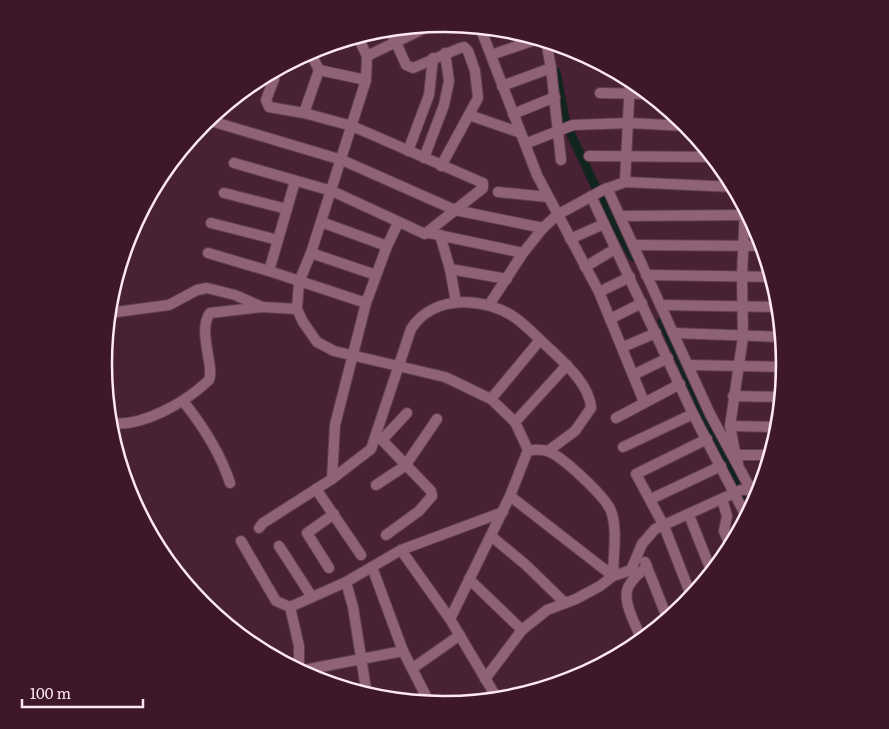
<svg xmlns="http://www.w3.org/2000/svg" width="889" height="729" viewBox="0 0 889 729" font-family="Literata,serif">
  <rect width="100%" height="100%" fill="#492135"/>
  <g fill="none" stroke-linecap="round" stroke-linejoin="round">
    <g stroke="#12241e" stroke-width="9">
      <polyline points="556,72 566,123"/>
      <polyline points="568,128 604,205 633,257"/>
      <polyline points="662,321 741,496"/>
    </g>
    <g stroke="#603e4f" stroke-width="12">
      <g id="minor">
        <polyline points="480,27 537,175 599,292 644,402"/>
        <polyline points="390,29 406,65 413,68 460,48 464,47 468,51 475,71 478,98 441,166"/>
        <polyline points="358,37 367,56 366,80 311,253 299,282 297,309 303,322 317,342 334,351 445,377 491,399 515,422 528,450 510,496 450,619 498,700"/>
        <polyline points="546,41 551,68 561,160"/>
        <polyline points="310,52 319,70 366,80"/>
        <polyline points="491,55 538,39"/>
        <polyline points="367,56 431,25"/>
        <polyline points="502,86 551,68"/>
        <polyline points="600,93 649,94"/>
        <polyline points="304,113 319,70"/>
        <polyline points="513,114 555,97"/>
        <polyline points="469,115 521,133"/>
        <polyline points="211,121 342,160 455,210 543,228"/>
        <polyline points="525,144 573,125 629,123 687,126"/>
        <polyline points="408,151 429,95 433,58"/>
        <polyline points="589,156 713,157"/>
        <polyline points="424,158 444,105 449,81 445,53"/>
        <polyline points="234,163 332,191 425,234 483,188 483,183 352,126 304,113 269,107 266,100 274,79 273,72"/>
        <polyline points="625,182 630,79"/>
        <polyline points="607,188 710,414 750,488 755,502"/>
        <polyline points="498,192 548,197"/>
        <polyline points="224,193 287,209"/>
        <polyline points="591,196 693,414 747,518"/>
        <polyline points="620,216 749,215"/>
        <polyline points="321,222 387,246"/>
        <polyline points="211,223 278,240"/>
        <polyline points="429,233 523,253"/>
        <polyline points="440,235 450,269 456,302"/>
        <polyline points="570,239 604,224"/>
        <polyline points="633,245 763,246"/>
        <polyline points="208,253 269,271 366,303 387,246 398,223"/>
        <polyline points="311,253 376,275"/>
        <polyline points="585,267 615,249"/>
        <polyline points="450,269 507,279"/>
        <polyline points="269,271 295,181"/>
        <polyline points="646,275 772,277"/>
        <polyline points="599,292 630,277"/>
        <polyline points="489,305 523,253 543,228 557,215 603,190 625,182 734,187"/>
        <polyline points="660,305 780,307"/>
        <polyline points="109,313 169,305 197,290 207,288 235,295 260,306"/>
        <polyline points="610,319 642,303"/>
        <polyline points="673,333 783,337"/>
        <polyline points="623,347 656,333"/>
        <polyline points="689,365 785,367"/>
        <polyline points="633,375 668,358"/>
        <polyline points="733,396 782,397"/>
        <polyline points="491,399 540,340"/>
        <path d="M183 401C203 426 220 452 230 483"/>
        <polyline points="616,418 680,384"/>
        <polyline points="515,422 567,365"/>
        <path d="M109 423C142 428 186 402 209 380 215 367 197 331 210 313L262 307 297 309"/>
        <polyline points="730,426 779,427"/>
        <polyline points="378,437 382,440 407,413"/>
        <polyline points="382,440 431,491 432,496 419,511 386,535"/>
        <polyline points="623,447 693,414"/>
        <polyline points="735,452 730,426 743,337 742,276 745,207"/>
        <polyline points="738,463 736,455 771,455"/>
        <polyline points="332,479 335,425 366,303"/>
        <polyline points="376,485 405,466 437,419"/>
        <polyline points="316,489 361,555"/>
        <path d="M510 496 613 576C613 556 618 530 611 511 605 496 561 455 547 451 542 449 534 450 528 450"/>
        <polyline points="651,499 721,466"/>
        <polyline points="722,499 727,516 724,531 731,547"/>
        <polyline points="689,515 712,573"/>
        <path d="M259 528 263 523 332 479 371 449 411 329C433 294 486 296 517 319 529 328 540 340 551 350 567 365 590 386 591 408L575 431 548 451"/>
        <polyline points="491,536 526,565 564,602"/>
        <polyline points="241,541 276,601 290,607"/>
        <polyline points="279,546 312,597"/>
        <polyline points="401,550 450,619"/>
        <polyline points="645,562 668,620"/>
        <polyline points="372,567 403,651 430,704"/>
        <polyline points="329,568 307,533 334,514"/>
        <polyline points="469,579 522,630"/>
        <polyline points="346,582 353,607 367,695"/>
        <polyline points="692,598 664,526 636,474 707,439"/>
        <path d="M642 641C637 626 619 598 630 584 634 577 641 572 647 566"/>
        <polyline points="413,668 460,635"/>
        <polyline points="299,671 299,646 290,607 346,582 401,550 503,512"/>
        <polyline points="299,671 403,651"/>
        <polyline points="485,679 522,630 547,610 576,599 600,586 613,576 631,570 642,544 655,529 741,490 761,489"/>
      </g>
    </g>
    <use href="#minor" stroke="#906276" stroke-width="10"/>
  </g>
  <path d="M0 0H889V729H0ZM112 364a332 332 0 1 1 664 0a332 332 0 1 1-664 0Z" fill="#3e172a" fill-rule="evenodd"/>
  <path fill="none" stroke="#fde7f0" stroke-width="2.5" d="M112 364a332 332 0 1 1 664 0a332 332 0 1 1-664 0Z"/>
  <path d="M22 699v8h121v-8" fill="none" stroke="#fde7f0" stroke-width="2.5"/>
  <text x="30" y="699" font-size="15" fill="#fde7f0" stroke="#3e172a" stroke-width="4" paint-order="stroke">100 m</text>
</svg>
